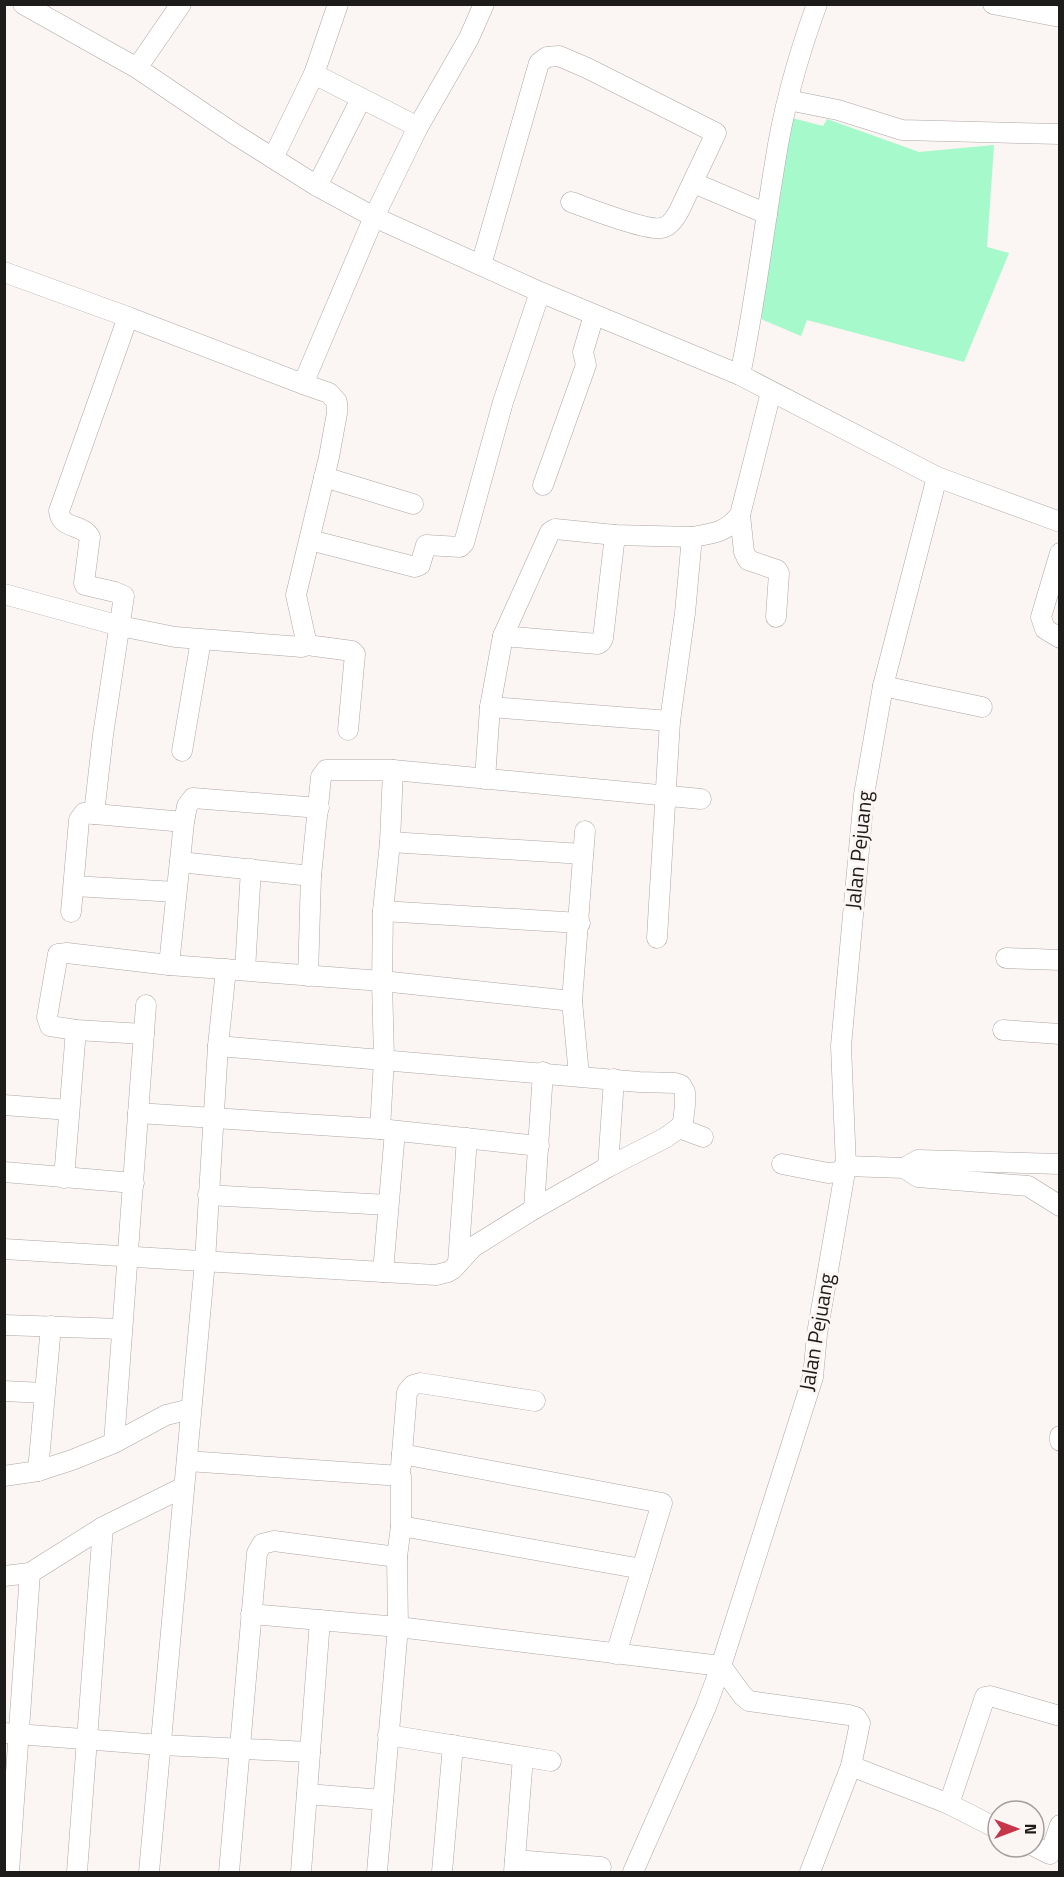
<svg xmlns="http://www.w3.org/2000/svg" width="1064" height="1877" viewBox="0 0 1064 1877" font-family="'Titillium Web',sans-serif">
  <rect width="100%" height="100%" fill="#fbf5f3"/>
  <polygon fill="#a5f9cb" points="792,118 823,126 827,119 919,152 994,145 987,247 1009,253 964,362 807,320 801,336 761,319"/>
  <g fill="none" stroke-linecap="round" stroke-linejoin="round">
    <g stroke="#ada7a5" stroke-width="21">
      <g id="minor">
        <polyline points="23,4 137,68 233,133 317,186 374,217 540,292 740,375 937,477 883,686 864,795 841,1046 846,1166 817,1334 813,1377 721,1666 743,1696 749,1701 849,1715 856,1717 860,1723 851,1766 810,1872"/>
        <polyline points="338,4 314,74 418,127"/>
        <polyline points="993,4 1060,17"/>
        <polyline points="137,68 181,4"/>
        <polyline points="788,100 838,110 902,130 1060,134"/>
        <polyline points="273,158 314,74"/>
        <polyline points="694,183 767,214"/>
        <polyline points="317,186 361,99"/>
        <path d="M481 265 539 63 547 57 559 56 587 68 716 133 680 209C676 217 670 227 661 228 647 231 588 208 571 202"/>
        <polyline points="4,272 128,317"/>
        <path d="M740 375C755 305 763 234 775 163 783 109 798 56 817 4"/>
        <polyline points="324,477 413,504"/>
        <polyline points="937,477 1060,522"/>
        <polyline points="543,485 586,365 583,352 594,315"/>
        <polyline points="740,515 744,552 748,560 777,570 779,573 776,617"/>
        <polyline points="310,540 415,567 420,565 426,545 460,547 464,543 503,402 540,292"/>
        <polyline points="1060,553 1041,617 1045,629 1060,638"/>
        <polyline points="4,594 120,626 175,637 302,647 307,645 296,595 329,457 337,413 337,402 329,393 303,384"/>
        <polyline points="503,636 598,644 601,642 603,638 615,535"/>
        <polyline points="307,645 352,651 355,654 348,730"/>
        <polyline points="883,686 982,707"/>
        <polyline points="490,707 670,721"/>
        <polyline points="182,751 201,640"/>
        <polyline points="485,779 490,707 503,636 550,532 555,529 615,535 692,537"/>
        <path d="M94 814 103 735 124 596 115 592 85 585 84 583 90 537C82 523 61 530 59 511L128 317 303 384 374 217 418 127 469 38 484 4"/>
        <polyline points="390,842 583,854"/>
        <polyline points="180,862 311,876"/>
        <polyline points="74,886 176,892"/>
        <polyline points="383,911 580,923"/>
        <polyline points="71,912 79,820 84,813 184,822"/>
        <path d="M657 938 670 721 685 613 692 537C714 533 725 533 740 515L771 392"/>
        <polyline points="1006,958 1060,960"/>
        <polyline points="169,965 184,822 187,806 193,798 319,808"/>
        <polyline points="245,970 251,869"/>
        <polyline points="308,976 311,876 321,777 326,770 393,770 701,799"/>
        <polyline points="1003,1030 1060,1034"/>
        <polyline points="144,1034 76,1030 50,1026 47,1017 58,954 67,953 169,965 382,981 572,1001"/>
        <polyline points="579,1075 572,1001 585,831"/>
        <polyline points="4,1105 69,1110"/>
        <polyline points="138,1113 380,1129 539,1146"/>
        <polyline points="679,1128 703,1137"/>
        <polyline points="380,1129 384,1059 382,981 383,911 390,842 393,770"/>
        <polyline points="782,1164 828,1173 838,1172 846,1166 904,1168 918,1177 1028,1186 1060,1206"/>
        <polyline points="608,1167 614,1079"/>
        <polyline points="904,1168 918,1160 1060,1164"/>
        <polyline points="4,1172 134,1183"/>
        <polyline points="64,1178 76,1030"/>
        <polyline points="208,1195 388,1205"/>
        <polyline points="534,1209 543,1072"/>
        <polyline points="4,1249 383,1272 436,1275 448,1272 453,1269 473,1247 534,1209 608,1167 665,1138 679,1128 683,1122 685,1105 685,1092 681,1085 675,1083 639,1082 218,1046"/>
        <polyline points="458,1263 467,1138"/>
        <polyline points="383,1272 395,1131"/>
        <polyline points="4,1325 122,1329"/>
        <polyline points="4,1391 44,1393"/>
        <polyline points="1060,1436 1060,1441"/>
        <polyline points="114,1443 146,1005"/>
        <polyline points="402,1454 662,1503 616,1654"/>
        <polyline points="187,1461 401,1476 401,1526 397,1557 398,1627 377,1872"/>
        <polyline points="401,1466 407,1392 413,1385 420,1383 535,1401"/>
        <polyline points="38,1471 51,1326"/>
        <polyline points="4,1476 38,1471 72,1460 114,1443 166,1415 191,1409"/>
        <polyline points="401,1526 642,1569"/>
        <polyline points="4,1576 30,1573"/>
        <polyline points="251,1614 398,1627 721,1666 706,1707 633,1872"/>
        <polyline points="4,1733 161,1745 310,1752"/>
        <polyline points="388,1735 551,1761"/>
        <polyline points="851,1766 949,1804 998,1829"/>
        <polyline points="307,1794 383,1800"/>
        <polyline points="949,1804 985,1697 990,1696 1060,1716"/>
        <polyline points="1034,1846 1050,1854 1060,1825"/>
        <polyline points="515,1860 601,1867"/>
        <polyline points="9,1872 30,1573 103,1527 184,1487"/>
        <polyline points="77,1872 103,1527"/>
        <polyline points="149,1872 205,1261 218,1046 226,969"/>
        <polyline points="229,1872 257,1553 262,1544 274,1541 397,1557"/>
        <polyline points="301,1872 320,1620"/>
        <polyline points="442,1872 453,1745"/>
        <polyline points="514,1872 523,1757"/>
      </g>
    </g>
    <use href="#minor" stroke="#fff" stroke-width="20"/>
  </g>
  <g text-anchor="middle" stroke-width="6" stroke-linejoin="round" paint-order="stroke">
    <g font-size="21" fill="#1e1c1b" stroke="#fbf5f3">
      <text transform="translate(859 850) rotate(-84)" y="7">Jalan Pejuang</text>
      <text transform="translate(817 1332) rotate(-80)" y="7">Jalan Pejuang</text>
    </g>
  </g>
  <rect width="1064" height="1877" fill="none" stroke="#1e1c1b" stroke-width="12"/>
  <g transform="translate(1016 1829) rotate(90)"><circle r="28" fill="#fbf5f3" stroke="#a39e9d" stroke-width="1.5"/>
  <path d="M0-4.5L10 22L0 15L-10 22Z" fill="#c63648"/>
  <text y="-9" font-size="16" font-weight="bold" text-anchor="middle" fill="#1e1c1b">N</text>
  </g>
</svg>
